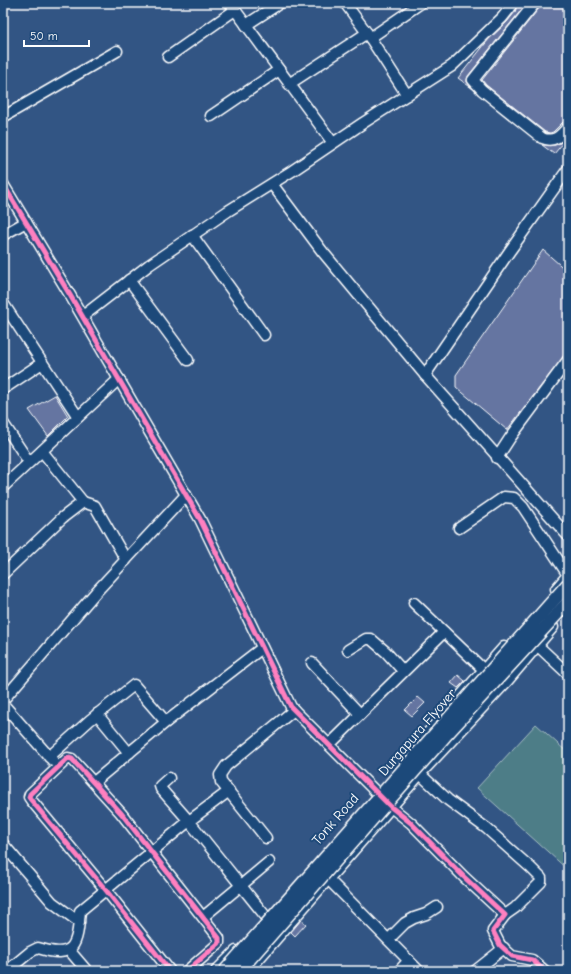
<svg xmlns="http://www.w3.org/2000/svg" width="571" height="974" viewBox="0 0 571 974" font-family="'Comic Neue',sans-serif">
  <rect width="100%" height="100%" fill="#325584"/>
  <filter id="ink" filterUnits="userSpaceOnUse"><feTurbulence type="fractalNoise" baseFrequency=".025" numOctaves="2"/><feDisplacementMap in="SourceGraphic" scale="8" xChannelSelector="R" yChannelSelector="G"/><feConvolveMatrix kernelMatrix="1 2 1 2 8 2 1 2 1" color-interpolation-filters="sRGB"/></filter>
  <g filter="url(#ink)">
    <polygon fill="#4e7d87" stroke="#a6bec3" points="536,724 568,753 568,870 477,788"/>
    <g fill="#6575a1" stroke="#fff">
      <polygon points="519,3 527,3 468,76 467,82 473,89 458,78 489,39 507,22 515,12 516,6"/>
      <polygon points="541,3 568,3 568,121 563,122 553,132 550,133 545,132 486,85 482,80 540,7"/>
      <polygon points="568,137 554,154 542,145 555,145 560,143"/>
      <polygon points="543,250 568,272 568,351 507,430 456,387 456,375"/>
      <polygon points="55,395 68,416 48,436 29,410"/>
      <polygon points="458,675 465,681 458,688 451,683"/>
      <polygon points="418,697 425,703 412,716 405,710"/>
      <polygon points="301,920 306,924 295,936 291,932"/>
    </g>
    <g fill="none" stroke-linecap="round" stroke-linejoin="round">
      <g stroke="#fff" stroke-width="13">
        <g id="minor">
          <polyline points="230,3 333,143"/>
          <polyline points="345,3 367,33"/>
          <path d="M535 3 473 80 482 90 542 138C554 143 560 136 568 127"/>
          <polyline points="246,25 280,3"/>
          <polyline points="370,38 421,3"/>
          <polyline points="168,57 235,10"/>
          <polyline points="289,84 367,33 407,95"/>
          <polyline points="211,116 279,70"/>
          <polyline points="3,117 117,51"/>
          <polyline points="3,184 70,295 200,519 291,707 391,807 411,823 464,877 505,915 493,931 500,945 512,956 532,960 545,971"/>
          <polyline points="272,184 322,251 425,375 568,536"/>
          <polyline points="3,235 26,222"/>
          <polyline points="192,235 264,335"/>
          <polyline points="129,280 188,360"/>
          <polyline points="3,303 78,417"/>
          <polyline points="83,316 149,265 228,211 292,171 363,123 452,66 502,18 510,8 507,3"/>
          <polyline points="425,375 509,252 568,169"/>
          <polyline points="3,389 42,363"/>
          <polyline points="3,423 29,462"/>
          <polyline points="42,451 83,502"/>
          <polyline points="497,458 510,438 568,360"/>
          <polyline points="3,487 119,379"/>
          <polyline points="459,528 504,497 514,498 523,507 568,575"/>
          <polyline points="3,574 62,518 83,502 95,506 126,560"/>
          <polyline points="556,589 568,575"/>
          <polyline points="414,603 484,670"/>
          <polyline points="537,645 568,674"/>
          <polyline points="348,650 366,639 371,639 386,652 403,671"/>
          <polyline points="312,663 360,714"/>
          <polyline points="3,700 96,592 186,495"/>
          <polyline points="3,704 53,761"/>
          <polyline points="97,714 129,753"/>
          <polyline points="329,745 444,632"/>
          <polyline points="49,757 90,720 134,685 166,722"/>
          <polyline points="407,758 425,736 504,647"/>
          <polyline points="420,774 448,800 486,828 531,868 541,878 541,882 515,908 505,915"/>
          <polyline points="169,778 160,786 161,789 189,821 267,918"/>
          <polyline points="94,782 166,722 262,648"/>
          <polyline points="266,838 221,782 220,775 226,766 294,710"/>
          <polyline points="3,844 52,902 79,922"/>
          <polyline points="328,879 419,971"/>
          <polyline points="203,917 269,862"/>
          <polyline points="389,939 405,923 414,918 426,914 437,907"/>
          <polyline points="69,950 87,971"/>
          <path d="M7 971 30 952 38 948C76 960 77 944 80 911L189 821 229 791"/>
          <polyline points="170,971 105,889 31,800 29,797 30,794 68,758 72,759 121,813 219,938 219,943 187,971"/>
          <polyline points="216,971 236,951"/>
          <polyline points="248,971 420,774 508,680 553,627"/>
          <polyline points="399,971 409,960"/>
          <polyline points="475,971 504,948"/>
        </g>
      </g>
      <use href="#minor" stroke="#1f4a7a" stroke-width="10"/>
      <g stroke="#fff" stroke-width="15" stroke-linecap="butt">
        <g id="major-bridge">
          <polyline points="225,971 568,584"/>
          <polyline points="239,971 445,736 568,602"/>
        </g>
      </g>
      <use href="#major-bridge" stroke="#1f4a7a" stroke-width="12"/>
      <g stroke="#1f4a7a" stroke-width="8">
        <g id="cycleway">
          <polyline points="3,184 70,295 200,519 291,707 391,807 411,823 464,877 505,915 493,931 500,945 512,956 532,960 545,971"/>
          <polyline points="170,971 105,889 31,800 29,797 30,794 68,758 72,759 121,813 219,938 219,943 187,971"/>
        </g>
      </g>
      <use href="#cycleway" stroke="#ff80c0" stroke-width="5"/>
    </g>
  </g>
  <g text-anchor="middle" stroke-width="4" stroke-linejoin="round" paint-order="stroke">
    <g font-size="14" fill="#fff" stroke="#1f4a7a">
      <text transform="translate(417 732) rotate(-49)" y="5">Durgapura Flyover</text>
      <text transform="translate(335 819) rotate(-49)" y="5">Tonk Road</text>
    </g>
  </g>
  <rect width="571" height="974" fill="none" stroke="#1f4a7a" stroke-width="16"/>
  <rect x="8" y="8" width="555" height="958" fill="none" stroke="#fff" stroke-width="1.5" filter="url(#ink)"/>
  <path d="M24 40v6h65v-6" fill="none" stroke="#ffffff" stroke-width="2"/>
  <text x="30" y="40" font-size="12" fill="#ffffff" stroke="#1f4a7a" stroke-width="3" paint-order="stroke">50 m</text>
</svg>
